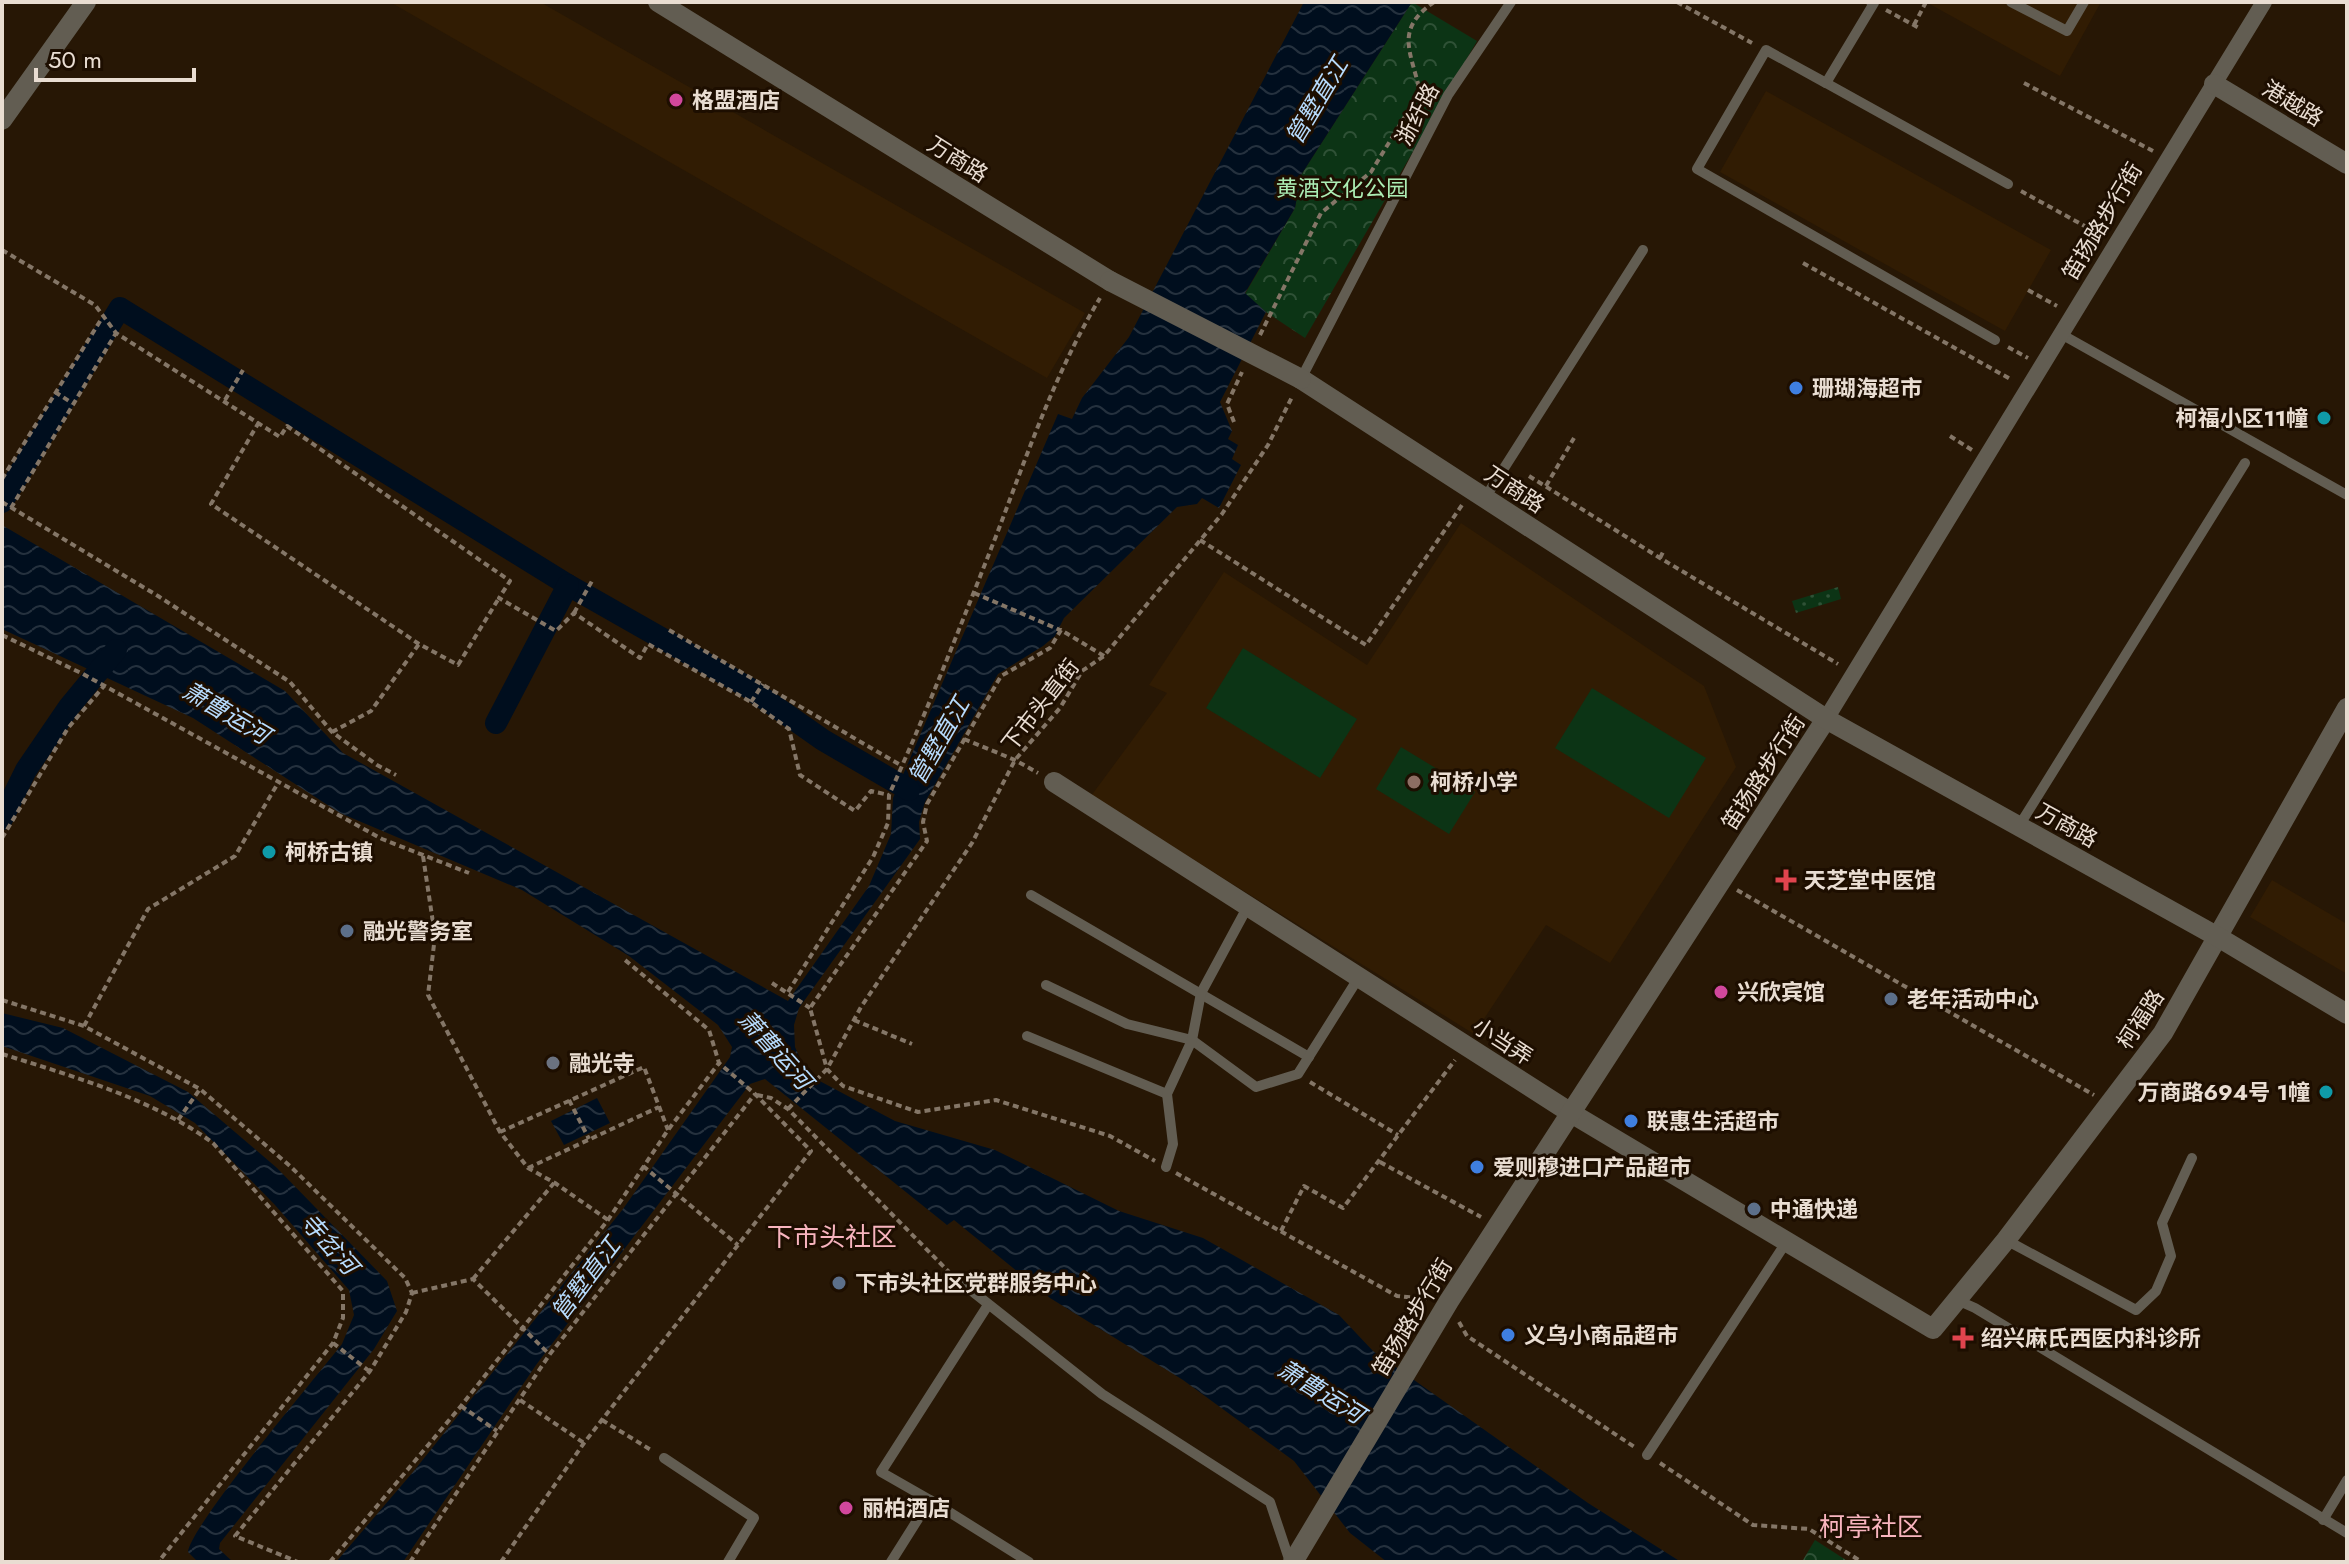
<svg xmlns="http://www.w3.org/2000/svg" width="2349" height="1564" viewBox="0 0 2349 1564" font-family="Jost,'Noto Sans SC',sans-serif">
  <defs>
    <pattern id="grass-dots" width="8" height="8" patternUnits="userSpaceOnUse" patternTransform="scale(2)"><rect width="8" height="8" fill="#0c3415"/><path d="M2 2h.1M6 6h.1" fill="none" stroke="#2f5136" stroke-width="1.8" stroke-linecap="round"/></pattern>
    <pattern id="park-crowns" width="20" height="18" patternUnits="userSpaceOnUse" patternTransform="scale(2)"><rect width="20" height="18" fill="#0c3415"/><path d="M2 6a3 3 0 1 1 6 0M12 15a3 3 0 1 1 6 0" fill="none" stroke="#2f5136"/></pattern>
    <pattern id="water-waves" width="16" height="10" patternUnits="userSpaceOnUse" patternTransform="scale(2)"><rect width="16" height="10" fill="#000e1e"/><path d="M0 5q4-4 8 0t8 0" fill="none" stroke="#25313e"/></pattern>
  </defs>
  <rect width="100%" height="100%" fill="#271705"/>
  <g fill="#311c03">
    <polygon points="390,2 540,2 1085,313 1047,378"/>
    <polygon points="1926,2 2101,2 2060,76"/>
    <polygon points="1766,91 2051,250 2005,331 1720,172"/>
    <polygon points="1461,523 1704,686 1736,767 1610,963 1546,925 1474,1034 1091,796 1167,693 1149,685 1224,572 1367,665"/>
    <polygon points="2272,880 2347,924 2347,974 2250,917"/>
  </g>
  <polygon fill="url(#grass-dots)" points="1838,587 1841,599 1796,613 1792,601"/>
  <g fill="url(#park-crowns)">
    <polygon points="1412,2 1477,41 1305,338 1266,312 1245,294 1295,208 1301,175"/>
    <polygon points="1815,1540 1849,1562 1806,1562 1803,1560"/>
  </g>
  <g fill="#0c3415">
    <polygon points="1243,648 1357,719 1320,778 1206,708"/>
    <polygon points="1592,688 1706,758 1669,818 1555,748"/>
    <polygon points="1401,747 1475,792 1449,834 1376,789"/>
  </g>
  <g fill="url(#water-waves)">
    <polygon points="1304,2 1412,2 1301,175 1295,208 1245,293 1266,312 1220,402 1232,431 1228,439 1238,445 1232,459 1241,465 1219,508 1202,498 1197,504 1177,507 1064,618 1055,636 1043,646 998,674 925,802 919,822 920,839 799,1008 794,1025 795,1047 802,1063 814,1078 895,1121 995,1150 1119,1211 1203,1238 1339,1315 1373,1351 1588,1503 1681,1562 1387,1562 1350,1533 1294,1461 1183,1380 1050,1298 954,1220 947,1225 765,1079 750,1084 536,1365 403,1562 336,1562 413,1472 623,1209 730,1057 732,1047 718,1025 629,956 522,890 340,813 193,718 2,629 2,525 285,691 343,753 788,1001 869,886 891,834 893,798 1058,414 1072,419 1082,398 1129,337"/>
    <path d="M2 1013 63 1028 188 1092 277 1168 387 1281 397 1311 374 1349 220 1543 219 1549 233 1562H198L188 1552C190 1526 317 1376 342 1344L354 1315 349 1290 275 1205 195 1123 150 1096 2 1046Z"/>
    <polygon points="597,1098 610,1123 564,1145 551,1121"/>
  </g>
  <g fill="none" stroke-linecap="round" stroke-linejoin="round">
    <g stroke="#000e1e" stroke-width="22">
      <polyline points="2,502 120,308 568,585 749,688 823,740 909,790"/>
      <polyline points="496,723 568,585"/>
      <polyline points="2,819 26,770 69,707 116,650"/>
    </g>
    <g stroke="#847667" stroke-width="4" stroke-dasharray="6 4" stroke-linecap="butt">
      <polyline points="1677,2 1752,43"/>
      <polyline points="1886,10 1921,29"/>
      <polyline points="1914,25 1926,2"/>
      <polyline points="2024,83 2153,151"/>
      <polyline points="2021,191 2101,235"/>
      <polyline points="2,250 95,305 116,333 280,437 287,426 510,581 499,598 556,631 574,613 640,658 648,644 751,702 789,729 800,775 855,811 871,791 889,795"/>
      <polyline points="1803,263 2012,380"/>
      <polyline points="2028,290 2057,306"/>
      <path d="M1260 335 1321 213 1371 172 1420 92C1411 51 1394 30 1434 2"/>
      <polyline points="2008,347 2028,358"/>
      <polyline points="55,392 72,403"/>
      <polyline points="225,400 243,370"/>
      <polyline points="259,422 211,504 419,644 458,665 499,598"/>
      <polyline points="1234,422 1227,404 1242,372"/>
      <polyline points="1950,436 1972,450"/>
      <polyline points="1529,476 1660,558 1838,664"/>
      <polyline points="2,479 102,318"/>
      <polyline points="1546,486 1574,438"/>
      <polyline points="2,502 158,596 290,682 332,732 377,765 396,775"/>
      <polyline points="11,508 116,333"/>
      <polyline points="1200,540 1366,645 1462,505"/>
      <polyline points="1660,558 1664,550"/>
      <polyline points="974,593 1060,630"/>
      <polyline points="574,613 592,581"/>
      <polyline points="669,630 902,766"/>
      <polyline points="2,635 83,674 382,839 469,873"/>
      <polyline points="1104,656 1061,630 1050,648 1001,676 927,804 923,822 927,841 810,1008 827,1069 843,1086 918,1112 996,1100 1110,1136 1155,1161"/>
      <polyline points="751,702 763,684"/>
      <polyline points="332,732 371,711 419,644"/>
      <polyline points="964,739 1015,760 1038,773"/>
      <polyline points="2,838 68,728 104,686"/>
      <polyline points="423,856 435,936 428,995 500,1132 528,1168 555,1183 608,1220"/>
      <polyline points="1737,890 2094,1095"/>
      <polyline points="772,983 810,1008"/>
      <path d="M788 992 873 857 888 823 889 795C928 709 963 620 998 531 1028 452 1056 371 1100 298"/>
      <polyline points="2,1000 84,1026 200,1089 290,1166 405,1278 412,1293 406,1312 370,1371 235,1536 298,1562"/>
      <polyline points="854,1020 912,1044"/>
      <polyline points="84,1026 148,909 235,856 278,783"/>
      <path d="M2 1054C72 1076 153 1099 213 1143L343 1291V1318L333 1343 159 1561 161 1562"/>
      <polyline points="1310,1082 1398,1135"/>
      <polyline points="757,1095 771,1098 788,1109 949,1272"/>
      <polyline points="569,1100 589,1139"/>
      <polyline points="788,1109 827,1069 861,1007 972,843 1015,760 1060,708 1082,671 1104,656 1222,514 1268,445 1292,397"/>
      <polyline points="178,1120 200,1089"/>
      <polyline points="500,1132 644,1067 668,1130"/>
      <polyline points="1380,1162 1481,1217"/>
      <polyline points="643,1166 738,1245"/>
      <polyline points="528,1168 659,1107"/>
      <polyline points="1176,1173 1397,1296 1427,1299"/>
      <polyline points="1281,1231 1304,1186 1343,1208 1455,1060"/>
      <polyline points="473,1279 554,1183"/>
      <polyline points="412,1293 473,1279 549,1354"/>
      <polyline points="1459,1322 1467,1336 1636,1448"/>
      <polyline points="333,1343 369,1371"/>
      <polyline points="520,1400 584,1443"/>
      <polyline points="461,1406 497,1431"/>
      <polyline points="602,1420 651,1450"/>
      <polyline points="1660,1463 1753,1525 1809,1529 1862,1562"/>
      <polyline points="330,1562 461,1406 608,1220 668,1130 719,1063"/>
      <polyline points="410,1562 550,1354 755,1094"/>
      <polyline points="501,1562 584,1443 811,1151 755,1094 719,1063 709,1030 625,960"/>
    </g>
    <g stroke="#625d52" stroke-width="10">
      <polyline points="1871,2 1874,3 1826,83 2008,184"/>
      <polyline points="2011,2 2067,31 2084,2"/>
      <polyline points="1826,83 1766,50 1697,169 1995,340"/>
      <polyline points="2061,334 2347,495"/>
      <polyline points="1301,379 1448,95 1511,2"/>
      <polyline points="1485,498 1643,250"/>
      <polyline points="2019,826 2245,463"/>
      <polyline points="1031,895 1309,1057"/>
      <polyline points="1046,985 1127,1024 1192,1040 1256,1087 1298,1074 1359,977"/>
      <polyline points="1027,1036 1167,1094"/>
      <polyline points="1166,1167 1173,1144 1167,1094 1192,1040 1201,993 1248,906"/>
      <polyline points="2006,1240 2136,1310 2156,1291 2171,1256 2162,1223 2192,1158"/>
      <polyline points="958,1280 1102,1394 1270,1502 1290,1562"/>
      <polyline points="1957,1300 1975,1308 2347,1533"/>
      <polyline points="1647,1455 1787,1241"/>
      <polyline points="664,1458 754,1518 728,1562"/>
      <polyline points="930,1500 881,1472 988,1305"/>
      <polyline points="2323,1520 2347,1480"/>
      <polyline points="891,1562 930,1500 1029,1562"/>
    </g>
    <polyline stroke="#625d52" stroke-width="16" points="1826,719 2264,2"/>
    <g stroke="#625d52" stroke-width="20">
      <polyline points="2214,84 2347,164"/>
      <polyline points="1054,782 1571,1113 1933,1329 2006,1240 2163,1033 2347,708"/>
      <polyline points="1293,1562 1449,1301 1826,719"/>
    </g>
    <g stroke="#625d52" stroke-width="20">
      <polyline points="658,2 1110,281"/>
      <polyline points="2,120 86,2"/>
      <polyline points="1301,379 1826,719 2218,937 2347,1014"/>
    </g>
    <polyline stroke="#625d52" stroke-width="20" points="1110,281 1301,379"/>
  </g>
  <g fill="#d1479c" stroke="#1d0e00" stroke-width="3">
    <circle cx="676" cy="100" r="8"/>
    <circle cx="1721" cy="992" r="8"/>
    <circle cx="846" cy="1508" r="8"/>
  </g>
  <g fill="#3f7fe0" stroke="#1d0e00" stroke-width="3">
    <circle cx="1796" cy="388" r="8"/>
    <circle cx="1631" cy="1121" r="8"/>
    <circle cx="1477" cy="1167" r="8"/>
    <circle cx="1508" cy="1335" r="8"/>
  </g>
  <g fill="#0f9aa8" stroke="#1d0e00" stroke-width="3">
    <circle cx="2324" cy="418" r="8"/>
    <circle cx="269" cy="852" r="8"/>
    <circle cx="2326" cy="1092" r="8"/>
  </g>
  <circle fill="#8d6e63" stroke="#1d0e00" stroke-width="3" cx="1414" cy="782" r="8"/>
  <g fill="#e0444e" stroke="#1d0e00" stroke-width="3">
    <path d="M1782 868h8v8h8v8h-8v8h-8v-8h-8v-8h8z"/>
    <path d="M1959 1326h8v8h8v8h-8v8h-8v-8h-8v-8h8z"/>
  </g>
  <g fill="#5c6f8a" stroke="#1d0e00" stroke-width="3">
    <circle cx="347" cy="931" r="8"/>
    <circle cx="1891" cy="999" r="8"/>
    <circle cx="1754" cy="1209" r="8"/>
    <circle cx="839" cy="1283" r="8"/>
  </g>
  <circle fill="#6b7280" stroke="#1d0e00" stroke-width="3" cx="553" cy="1063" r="8"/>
  <g text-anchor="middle" stroke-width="6" stroke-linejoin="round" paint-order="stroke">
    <g font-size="22" font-weight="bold" fill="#e9ddd2" stroke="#1d0e00" text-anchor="start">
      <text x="692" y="108">格盟酒店</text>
      <text x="1812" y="396">珊瑚海超市</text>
      <text x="2308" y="426" text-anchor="end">柯福小区11幢</text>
      <text x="1430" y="790">柯桥小学</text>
      <text x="285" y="860">柯桥古镇</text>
      <text x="1804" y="888">天芝堂中医馆</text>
      <text x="363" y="939">融光警务室</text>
      <text x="1737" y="1000">兴欣宾馆</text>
      <text x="1907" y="1007">老年活动中心</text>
      <text x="569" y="1071">融光寺</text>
      <text x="2310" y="1100" text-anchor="end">万商路694号 1幢</text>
      <text x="1647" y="1129">联惠生活超市</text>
      <text x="1493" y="1175">爱则穆进口产品超市</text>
      <text x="1770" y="1217">中通快递</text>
      <text x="855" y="1291">下市头社区党群服务中心</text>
      <text x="1524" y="1343">义乌小商品超市</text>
      <text x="1981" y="1346">绍兴麻氏西医内科诊所</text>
      <text x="862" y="1516">丽柏酒店</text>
    </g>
    <g font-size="22" fill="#e9ddd2" stroke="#1d0e00">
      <text transform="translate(2293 103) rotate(31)" y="8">港越路</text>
      <text transform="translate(1417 114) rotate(-62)" y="8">浙纤路</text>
      <text transform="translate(958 159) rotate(32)" y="8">万商路</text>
      <text transform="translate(2102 221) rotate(-59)" y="8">笛扬路步行街</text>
      <text transform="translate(1515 489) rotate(33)" y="8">万商路</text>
      <text transform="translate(1040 705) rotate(-52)" y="8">下市头直街</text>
      <text transform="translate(1763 772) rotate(-57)" y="8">笛扬路步行街</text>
      <text transform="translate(2067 825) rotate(29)" y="8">万商路</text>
      <text transform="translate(2140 1019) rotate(-57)" y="8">柯福路</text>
      <text transform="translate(1503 1041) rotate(33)" y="8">小当弄</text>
      <text transform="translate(1412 1317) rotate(-59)" y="8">笛扬路步行街</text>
    </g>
    <g font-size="22" fill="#acedb4" stroke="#1d0e00">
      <text x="1342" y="196">黄酒文化公园</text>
    </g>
    <g font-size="24" font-style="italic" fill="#b6dbfd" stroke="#1d0e00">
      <text transform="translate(1317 101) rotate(-59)" y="8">管墅直江</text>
      <text transform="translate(226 713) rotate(31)" y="8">萧曹运河</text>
      <text transform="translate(939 741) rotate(-60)" y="8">管墅直江</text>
      <text transform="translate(775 1050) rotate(48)" y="8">萧曹运河</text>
      <text transform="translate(329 1244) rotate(48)" y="8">寺岔河</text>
      <text transform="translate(586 1279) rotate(-53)" y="8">管墅直江</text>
      <text transform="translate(1321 1392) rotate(32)" y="8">萧曹运河</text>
    </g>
    <g font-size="26" fill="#f8b4be" stroke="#1d0e00">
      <text x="832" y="1246">下市头社区</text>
      <text x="1871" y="1536">柯亭社区</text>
    </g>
  </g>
  <rect width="2349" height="1564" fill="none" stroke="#e9ddd2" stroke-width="8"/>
  <path d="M36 68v12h158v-12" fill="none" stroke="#e9ddd2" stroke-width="4"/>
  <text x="48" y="68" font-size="24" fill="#e9ddd2" stroke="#1d0e00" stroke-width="6" paint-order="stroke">50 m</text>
</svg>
